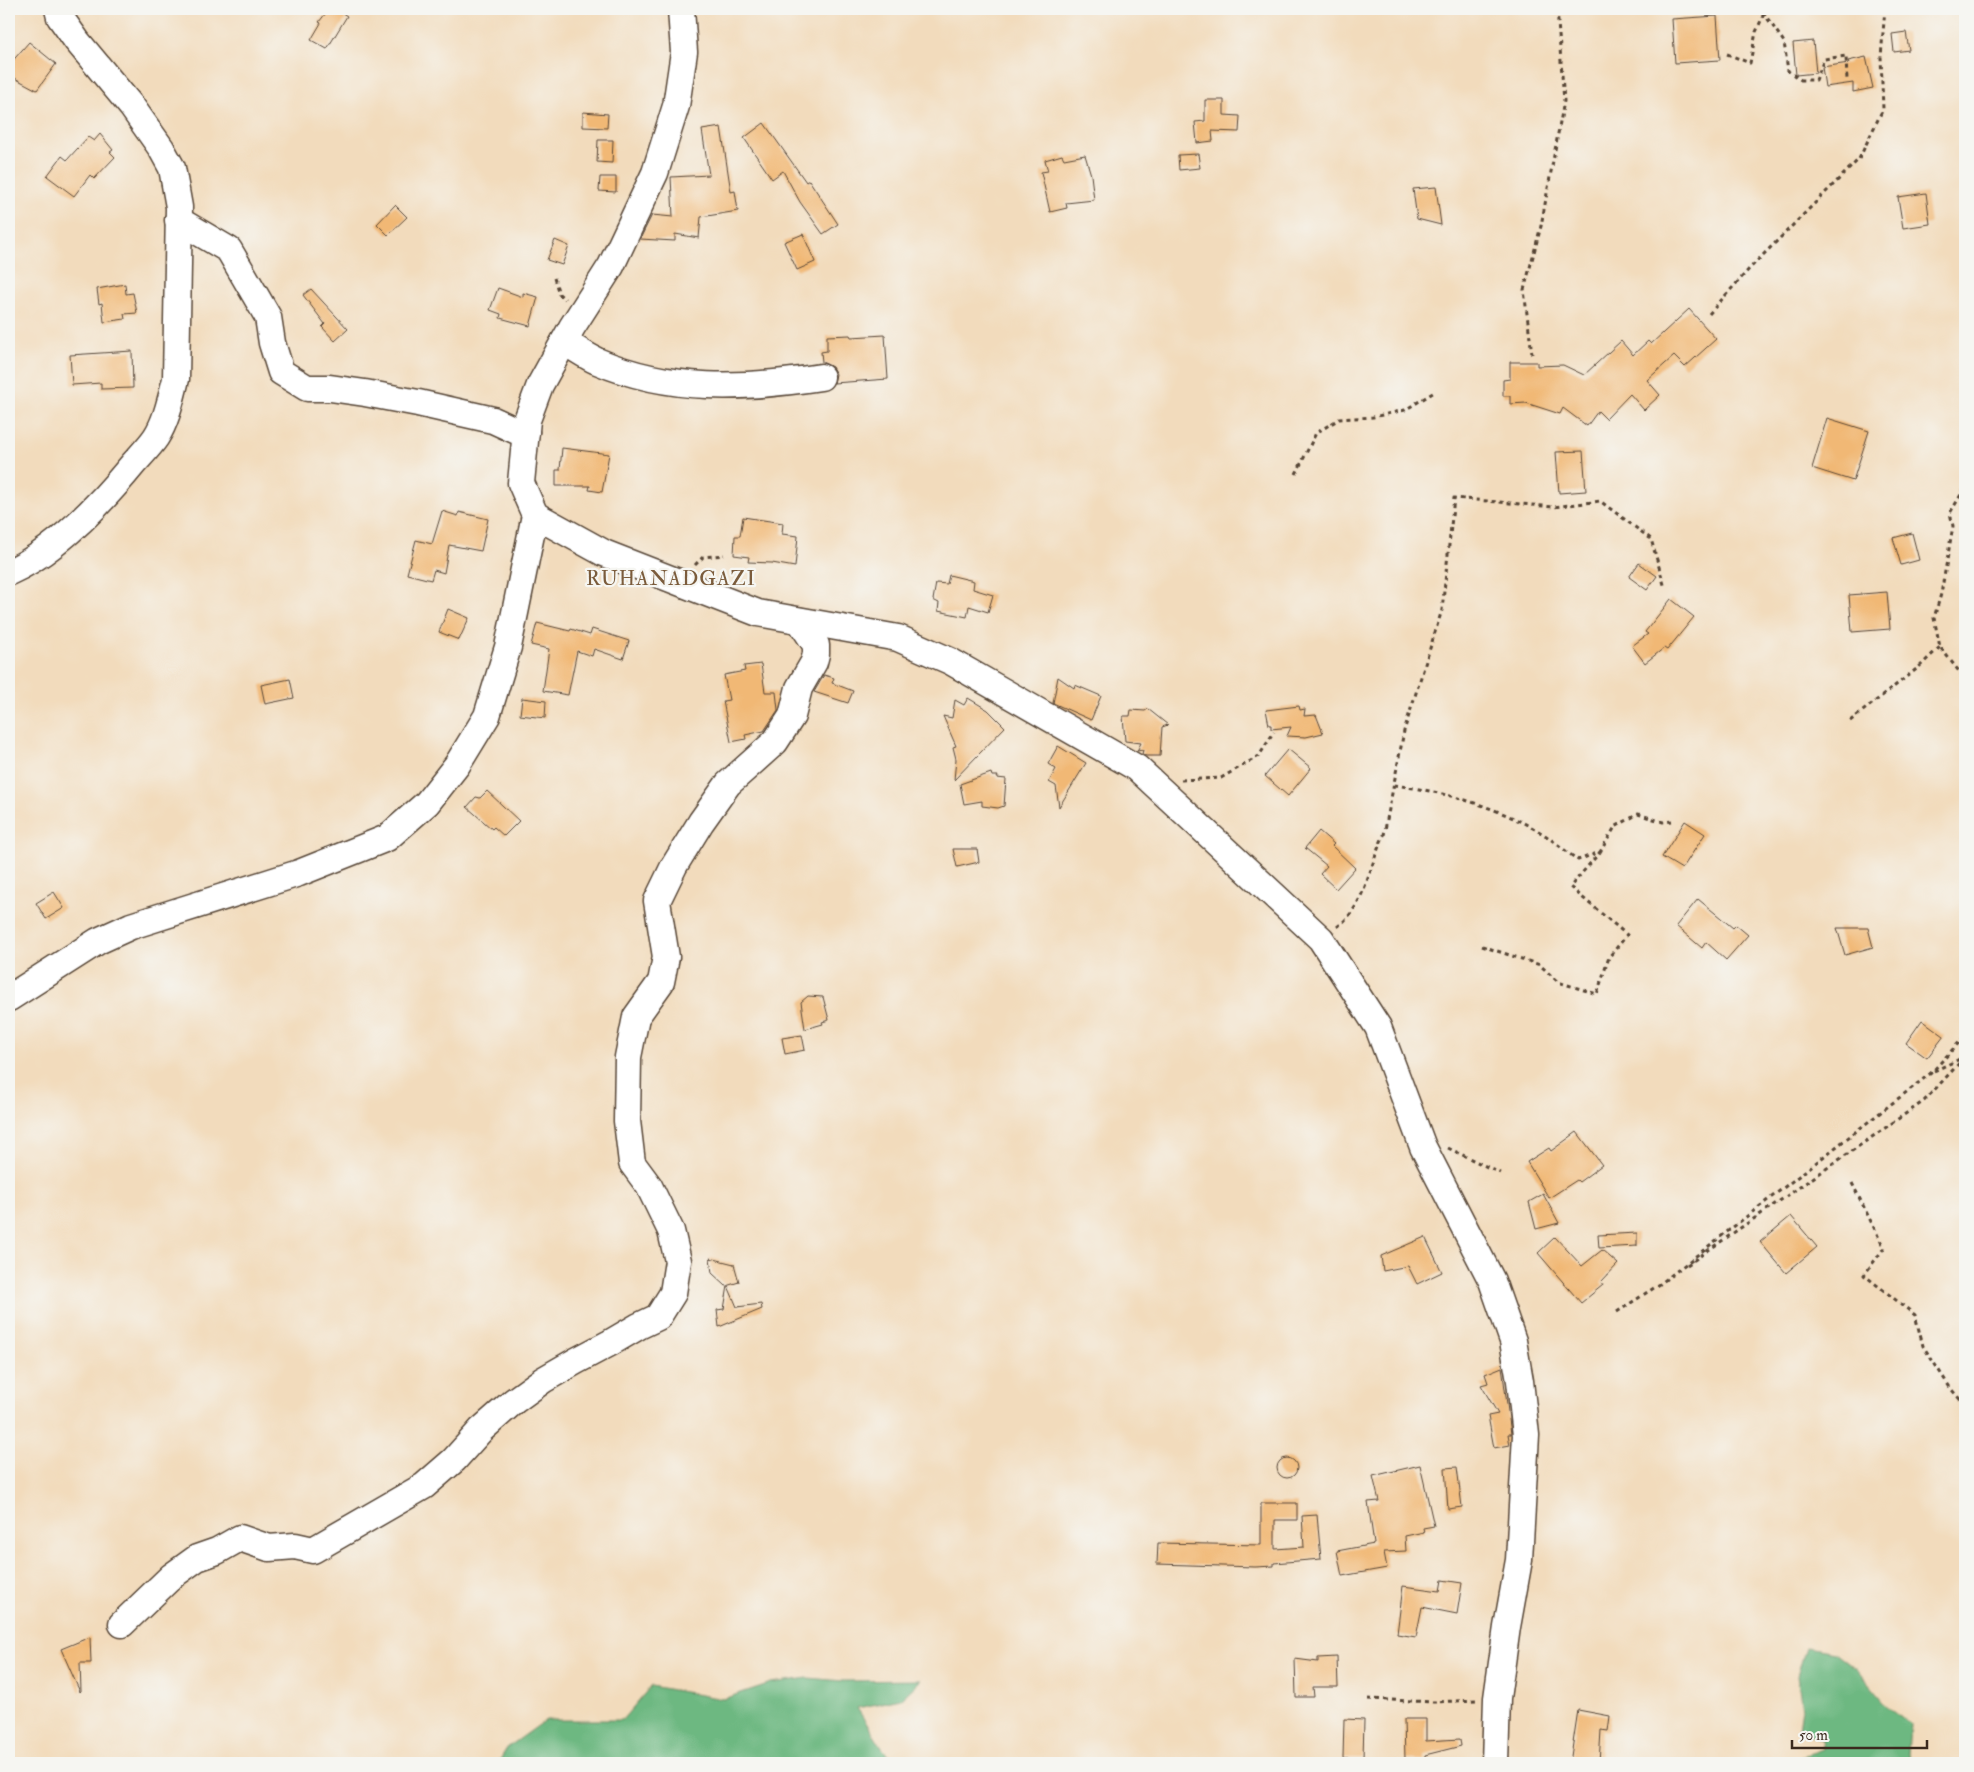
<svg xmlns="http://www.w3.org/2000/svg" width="1974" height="1772" viewBox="0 0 1974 1772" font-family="'IM FELL Double Pica',serif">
  <rect width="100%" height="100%" fill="#f6f6f2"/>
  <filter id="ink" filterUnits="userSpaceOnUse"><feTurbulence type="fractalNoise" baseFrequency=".02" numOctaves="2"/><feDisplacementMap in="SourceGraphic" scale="10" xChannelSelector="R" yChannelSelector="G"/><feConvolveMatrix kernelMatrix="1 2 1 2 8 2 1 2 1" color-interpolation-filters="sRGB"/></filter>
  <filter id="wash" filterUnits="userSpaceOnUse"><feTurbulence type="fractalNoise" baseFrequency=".0096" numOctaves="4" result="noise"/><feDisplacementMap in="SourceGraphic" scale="20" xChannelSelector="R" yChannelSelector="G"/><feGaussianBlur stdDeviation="1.12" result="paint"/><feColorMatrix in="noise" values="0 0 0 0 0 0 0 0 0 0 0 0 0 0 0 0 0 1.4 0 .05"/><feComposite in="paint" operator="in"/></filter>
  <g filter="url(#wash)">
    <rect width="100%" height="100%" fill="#f2dbbc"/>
    <g fill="#6db881" stroke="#547150">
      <polygon points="1806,1647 1835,1652 1857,1669 1886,1704 1911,1725 1909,1754 1910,1763 1781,1763 1823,1750 1822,1740 1799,1729 1802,1708 1797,1676"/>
      <polygon points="808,1678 843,1681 921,1680 901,1699 857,1708 882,1748 896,1763 498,1763 507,1748 546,1720 622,1720 651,1686 723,1699 771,1683"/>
    </g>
    <g id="blocks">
      <g fill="#f1b874">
        <polygon points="329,9 336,9 347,16 327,49 311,40 321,23 319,22"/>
        <polygon points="1717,16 1720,60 1675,63 1672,19"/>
        <polygon points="1906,32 1909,50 1894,52 1892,34"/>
        <polygon points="1813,41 1816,73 1796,75 1793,43"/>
        <polygon points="29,42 56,64 37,90 9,75 9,65"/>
        <polygon points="1866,57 1873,88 1853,92 1853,83 1825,87 1822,67 1849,63 1848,61"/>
        <polygon points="1205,100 1224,100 1224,115 1240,116 1239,132 1212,131 1213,141 1197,143 1195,122 1205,121"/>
        <polygon points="583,112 608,114 607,128 583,127"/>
        <polygon points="764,123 806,182 809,180 838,224 823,234 800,202 783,171 772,179 744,138"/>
        <polygon points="721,127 731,192 735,191 738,211 701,217 699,238 675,234 675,241 640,239 652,215 673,217 671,177 709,175 702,130"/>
        <polygon points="100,134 113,150 110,152 115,157 94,179 90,175 74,196 47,176 62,156 67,160 88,137 94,141"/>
        <polygon points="598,140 613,140 612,163 597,162"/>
        <polygon points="1198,154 1200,168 1179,170 1178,155"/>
        <polygon points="1062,155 1064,159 1085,155 1091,175 1094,200 1066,203 1067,208 1050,212 1041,172 1048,171 1045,160"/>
        <polygon points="600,177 616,177 616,192 599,191"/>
        <polygon points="1436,187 1441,225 1417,219 1413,189"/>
        <polygon points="1926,193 1930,224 1903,228 1898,197"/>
        <polygon points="395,205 407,217 388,235 377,224"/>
        <polygon points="803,234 815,262 797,270 784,242"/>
        <polygon points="555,240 569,246 562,265 547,260"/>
        <polygon points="125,284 126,294 133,293 137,313 124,314 125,319 104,322 102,303 99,304 97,289"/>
        <polygon points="498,288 523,297 523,293 538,297 530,326 500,318 501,314 490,310"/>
        <polygon points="311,289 348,329 335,341 322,327 325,324 303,295"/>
        <polygon points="1689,309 1716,339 1685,367 1674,356 1647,380 1660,395 1644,410 1630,394 1606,419 1598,411 1587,426 1563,408 1560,414 1526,403 1510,404 1510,396 1503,396 1503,380 1510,379 1510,362 1537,362 1537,366 1563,365 1584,375 1621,341 1633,355 1648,341 1651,344"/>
        <polygon points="850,335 851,337 885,335 888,379 834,383 836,374 832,367 822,362 821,352 827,351 827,336"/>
        <polygon points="132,351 133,388 101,389 101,383 72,385 70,355"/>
        <polygon points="1827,418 1869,431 1853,481 1812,468"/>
        <polygon points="562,448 609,454 602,492 589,490 590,486 556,486 556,470 560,470"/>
        <polygon points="1583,451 1586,491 1559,493 1556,452"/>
        <polygon points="442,511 458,516 459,512 488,519 481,551 449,545 444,573 434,570 431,580 407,574 416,540 432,544"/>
        <polygon points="743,517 783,523 782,534 798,536 795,567 772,563 748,562 749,557 734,555 735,536 740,536"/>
        <polygon points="1912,533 1919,560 1901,565 1893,538"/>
        <polygon points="1639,563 1657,576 1647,590 1629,577"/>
        <polygon points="949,575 974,581 973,589 993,595 988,612 969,606 967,617 938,611 939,603 933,600 936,583 947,584"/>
        <polygon points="1887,592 1890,629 1852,632 1849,595"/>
        <polygon points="1671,599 1694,617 1667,650 1664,648 1645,663 1632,646 1648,634 1645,632"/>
        <polygon points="448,609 469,618 459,640 439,632"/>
        <polygon points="537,623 570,631 571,629 590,635 592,629 629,641 623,659 594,649 592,656 577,651 568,695 543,691 549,649 531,645"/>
        <polygon points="761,664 765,692 776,692 778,710 764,731 745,735 746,739 731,742 723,701 729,700 724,675 745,671 744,666"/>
        <polygon points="824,675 834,678 832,683 853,691 848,703 814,692"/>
        <polygon points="1058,677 1074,688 1075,685 1101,696 1091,720 1053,703"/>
        <polygon points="290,679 294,698 265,704 261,685"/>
        <polygon points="522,698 546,701 545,718 520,715"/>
        <polygon points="968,698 988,710 1005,727 954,780 956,759 953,747 956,746 943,716 952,718 955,700 964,705"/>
        <polygon points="1299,706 1300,710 1305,709 1304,716 1316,715 1323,733 1306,737 1287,736 1291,727 1271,729 1271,725 1269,725 1266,710"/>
        <polygon points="1148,709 1168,725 1162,727 1160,756 1146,756 1142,754 1143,750 1137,751 1141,743 1125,741 1123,716 1130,716 1131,710 1145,711"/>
        <polygon points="1058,746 1086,763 1059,807 1056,786 1049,782 1056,769 1048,764"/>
        <polygon points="1288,749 1311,768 1288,796 1265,776"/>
        <polygon points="991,773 992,776 998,776 997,778 1006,779 1004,806 998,808 982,806 982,801 964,804 960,784"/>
        <polygon points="487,791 519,821 504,836 494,827 492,829 467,807 476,797 480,798"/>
        <polygon points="1685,821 1705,834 1682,869 1662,857"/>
        <polygon points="1319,831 1334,844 1332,846 1355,868 1336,889 1320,874 1327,866 1305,848"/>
        <polygon points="953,849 977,849 979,862 957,867"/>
        <polygon points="54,892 64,908 46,919 36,903"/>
        <polygon points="1698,899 1733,928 1736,925 1748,935 1726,960 1706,942 1702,948 1676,926"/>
        <polygon points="1837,928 1868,928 1873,947 1845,955"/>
        <polygon points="808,996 823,997 829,1020 822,1022 823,1024 805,1029 801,1002"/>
        <polygon points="1922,1020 1944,1036 1927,1058 1906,1043"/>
        <polygon points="802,1035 805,1050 785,1054 782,1038"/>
        <polygon points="1577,1132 1602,1165 1579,1182 1577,1180 1549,1198 1527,1162 1549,1148 1551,1151"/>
        <polygon points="1543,1194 1559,1223 1536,1229 1529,1202"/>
        <polygon points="1791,1216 1817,1247 1786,1273 1760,1242"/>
        <polygon points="1637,1233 1637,1246 1599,1248 1598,1235"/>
        <polygon points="1425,1237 1442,1272 1417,1284 1408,1266 1383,1271 1381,1256"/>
        <polygon points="1555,1237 1582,1266 1602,1250 1618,1264 1601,1282 1603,1285 1581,1303 1538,1253"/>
        <polygon points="710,1258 734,1264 739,1282 726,1286 712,1273"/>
        <polygon points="728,1286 737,1307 761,1304 762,1309 719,1327 717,1310 724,1309"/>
        <polygon points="1502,1367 1511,1434 1508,1434 1510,1445 1494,1448 1488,1416 1498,1414 1481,1385 1488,1383 1485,1374"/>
        <circle cx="1287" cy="1468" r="10"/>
        <polygon points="1420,1465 1434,1526 1423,1528 1424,1532 1405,1536 1406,1551 1384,1552 1387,1568 1342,1576 1337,1551 1374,1544 1368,1502 1379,1501 1373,1476"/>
        <polygon points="1457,1467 1462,1507 1448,1509 1445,1468"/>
        <polygon points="1261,1503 1297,1503 1297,1520 1275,1520 1275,1549 1304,1547 1302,1516 1317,1515 1321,1559 1274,1563 1274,1566 1255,1567 1157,1564 1158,1543 1261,1545"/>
        <polygon points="1442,1580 1462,1583 1457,1614 1422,1607 1416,1637 1397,1634 1403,1586 1440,1591"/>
        <polygon points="90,1637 91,1663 80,1663 81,1691 80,1692 61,1649"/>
        <polygon points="1337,1657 1338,1687 1313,1687 1314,1697 1296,1697 1295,1659 1318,1662 1318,1658"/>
        <polygon points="1578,1710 1610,1716 1608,1731 1601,1730 1599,1763 1570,1763"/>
        <polygon points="1344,1719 1364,1720 1363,1758 1343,1758"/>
        <polygon points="1404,1719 1426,1719 1426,1741 1460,1739 1461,1746 1425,1755 1425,1760 1405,1760"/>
      </g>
    </g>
  </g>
  <g filter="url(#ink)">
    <use href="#blocks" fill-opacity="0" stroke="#564536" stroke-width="1"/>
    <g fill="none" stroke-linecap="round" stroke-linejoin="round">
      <g stroke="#564536" stroke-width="29">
        <g id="minor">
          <polyline points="178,220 229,250 268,317 272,343 281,372 307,388 330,388 365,393 418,403 493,420 517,431 526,432"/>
          <path d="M564 342C575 348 586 356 597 361 670 392 744 389 821 377"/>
          <polyline points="535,515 604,553 758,613 898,638 950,661 1137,768 1321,939 1378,1027 1423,1147 1492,1281 1513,1341 1520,1381 1526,1435 1519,1560 1507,1627 1497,1698 1495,1763"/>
          <path d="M9 572C55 552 102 502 134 463 141 455 150 446 156 437 167 420 171 398 176 379L179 207 172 168 161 148 132 107 77 41 60 17 58 9"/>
          <polyline points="9,998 98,941 131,926 299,873 387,838 427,803 457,765 487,716 508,647 535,515 521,483 527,420 540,385 572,327 611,266 655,173 676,106 684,52 681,9"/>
          <polyline points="122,1624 172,1576 197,1558 217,1551 240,1538 269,1548 295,1546 313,1550 424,1486 454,1460 481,1430 514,1401 543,1380 576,1361 610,1343 639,1326 658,1317 673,1293 678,1261 671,1231 649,1186 632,1163 627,1121 628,1057 636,1017 661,982 666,957 657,901 674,866 701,822 728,784 775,742 792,716 799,688 814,662 816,654 816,645 800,621"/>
        </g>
      </g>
      <g stroke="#564536" stroke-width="3" stroke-dasharray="4 4" stroke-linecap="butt">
        <polyline points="1763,12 1784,42 1788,71 1801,80 1816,80 1824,59 1846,56 1847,80"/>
        <polyline points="1727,54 1750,63 1756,32 1763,16 1762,9"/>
        <polyline points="554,278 559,294 565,299"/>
        <polyline points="1709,314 1750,268 1859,159 1883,109 1881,57 1885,9"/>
        <polyline points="1532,354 1524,290 1541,226 1564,101 1557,9"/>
        <polyline points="1296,474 1316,433 1339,419 1373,417 1405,410 1436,391"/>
        <polyline points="1965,488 1950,513 1953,526 1941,594 1934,618 1940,647 1965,679"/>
        <polyline points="695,565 703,557 724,555"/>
        <polyline points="1850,721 1919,667 1940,647"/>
        <polyline points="1181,780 1221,778 1259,756 1274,732"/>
        <path d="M1394 785C1445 792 1496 806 1540 832 1553 840 1565 851 1578 860L1600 852 1615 827 1638 814 1663 822 1672 821"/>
        <path d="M1337 927C1366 906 1369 865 1384 835L1404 731 1442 610 1454 498 1554 507 1600 501 1651 539 1665 588"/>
        <polyline points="1482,946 1540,965 1558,982 1597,994 1609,957 1627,935 1570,887 1600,852"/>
        <polyline points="1934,1071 1962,1058"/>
        <polyline points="1448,1148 1500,1173"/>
        <polyline points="1852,1183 1884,1248 1864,1275 1915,1315 1923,1346 1951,1389 1965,1405"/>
        <polyline points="1687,1265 1924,1101 1965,1057"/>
        <polyline points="1617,1312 1660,1284 1931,1073 1965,1036"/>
        <polyline points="1368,1699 1434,1702 1477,1700"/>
      </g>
      <use href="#minor" stroke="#fff" stroke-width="26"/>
    </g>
  </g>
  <g text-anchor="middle" stroke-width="4.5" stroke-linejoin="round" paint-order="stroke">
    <g font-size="20" letter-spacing="1" fill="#7b5c3c" stroke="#f6f6f2">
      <text x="671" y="585">RUHANADGAZI</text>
    </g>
  </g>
  <rect width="1974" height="1772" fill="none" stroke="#f6f6f2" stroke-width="30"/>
  <path d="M1792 1740v8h135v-8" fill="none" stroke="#3b2a1e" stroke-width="2.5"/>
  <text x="1799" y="1740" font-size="15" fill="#3b2a1e" stroke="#f6f6f2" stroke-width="4" paint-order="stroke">50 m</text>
</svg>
